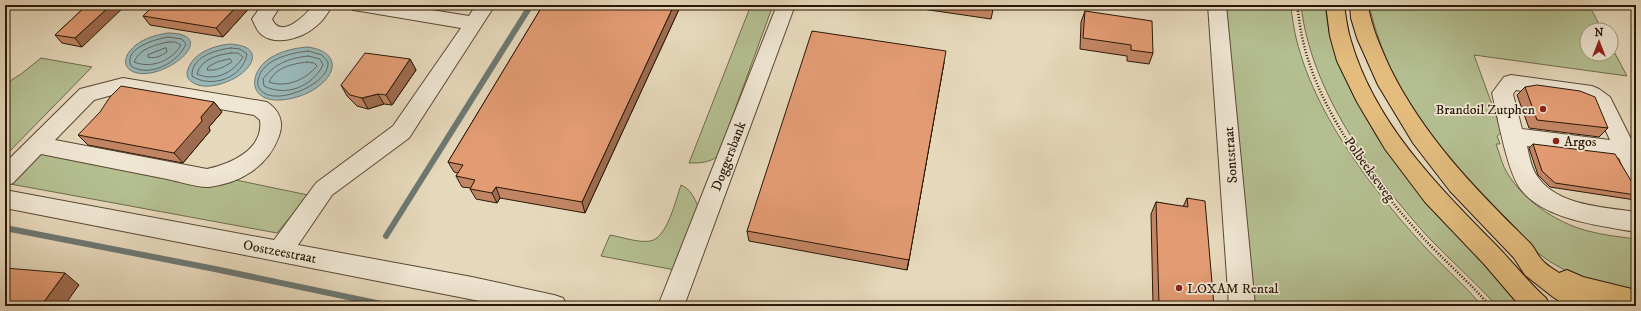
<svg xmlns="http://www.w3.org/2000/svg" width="1641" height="311" viewBox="0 0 1641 311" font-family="'IM FELL DW Pica',serif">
  <rect width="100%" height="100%" fill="#e6d8bb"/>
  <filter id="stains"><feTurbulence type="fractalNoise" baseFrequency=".005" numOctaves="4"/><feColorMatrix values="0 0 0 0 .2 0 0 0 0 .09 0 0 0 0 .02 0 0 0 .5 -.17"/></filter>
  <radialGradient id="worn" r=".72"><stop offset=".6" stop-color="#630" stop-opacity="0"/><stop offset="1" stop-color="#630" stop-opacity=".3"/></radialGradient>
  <g fill="#b4bf91" stroke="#6f6c4c">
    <path d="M751 5H773L718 156C709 163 700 163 689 163Z"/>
    <path d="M1224 5H1291C1297 93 1368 185 1425 247 1444 268 1465 285 1482 306H1255Z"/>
    <path d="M1301 5H1325L1329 32 1343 73 1353 94 1377 137 1394 161 1529 306H1497C1475 282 1450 260 1428 237 1372 175 1310 90 1301 5Z"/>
    <path d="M1369 5H1589L1602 30H1587V54H1611V46L1627 76 1474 55 1502 132 1497 136 1500 144H1496C1499 152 1501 160 1504 167 1519 198 1556 223 1588 231 1603 235 1620 237 1636 239V291C1611 285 1583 281 1561 268 1530 252 1508 225 1486 199 1468 179 1447 160 1431 138 1402 98 1380 53 1369 5Z"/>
    <polygon points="41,58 92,67 5,156 5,84 21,74"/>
    <polygon points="43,140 308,195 277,233 5,183 5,180"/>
    <path d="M681 185C691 189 695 199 699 209L675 270 601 256 610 235C622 237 638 243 650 241 667 239 676 199 681 185Z"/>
  </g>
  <g fill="#99b8b9" stroke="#6d7872">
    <path d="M168 33C215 34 178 69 150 73 127 77 116 61 136 45 145 38 156 35 168 33Z"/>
    <path d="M231 44C240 45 255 47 252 60 247 78 207 94 192 82 187 79 186 74 188 69 194 52 216 45 231 44Z"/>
    <path d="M308 47C341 52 338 75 313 90 303 96 292 99 281 100 249 102 247 74 270 58 282 51 294 48 308 47Z"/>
  </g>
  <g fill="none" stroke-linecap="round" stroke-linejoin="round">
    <g stroke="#626860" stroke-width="1">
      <path d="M168 37 182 39 186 44C178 63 149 78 131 66 123 48 156 39 168 37Z"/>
      <path d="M168 42H175L181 45C172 61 151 69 134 62 140 48 155 45 168 42Z"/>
      <path d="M166 48 167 52C161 56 155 59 148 57V55Z"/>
      <path d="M231 48 240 49 247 54C243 78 211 89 192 76 191 57 215 50 231 48Z"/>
      <path d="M308 51 322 55 328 62C328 65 328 68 326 71 318 87 280 103 264 93 259 90 257 85 258 80 262 59 291 53 308 51Z"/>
      <path d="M231 53H238L243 57C233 73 215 82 197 74 201 59 217 55 231 53Z"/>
      <path d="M308 56 320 59 323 65C312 87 286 97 264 86L263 79C274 64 289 58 308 56Z"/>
      <path d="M230 59 232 62C224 67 217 71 207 70L208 67 217 62Z"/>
      <path d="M307 62 314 63 317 66C305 80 287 88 269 82 276 67 292 64 307 62Z"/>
    </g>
    <g stroke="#6d7872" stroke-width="6">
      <polyline points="5,228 215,269 386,305"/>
      <polyline points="386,236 531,5"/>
    </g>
    <g stroke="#594834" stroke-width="2">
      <g id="minor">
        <path d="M262 5H281L272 19C281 40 306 15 313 5H332C328 13 323 21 315 27 302 38 277 46 262 35 257 31 255 25 252 19Z"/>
        <polygon points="351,5 401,5 469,16 476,5 495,5 409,138 332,195 298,245 472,277 554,295 563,298 567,306 505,306 5,208 5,190 274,240 316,183 393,126 461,28 360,11 353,10"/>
        <polygon points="777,5 795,5 684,306 658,306"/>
        <polygon points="1208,5 1226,5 1255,306 1229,306"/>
        <path d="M1511 75 1592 86 1599 89 1610 97 1636 149V181L1628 178 1619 158 1527 146C1529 155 1531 167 1537 176 1557 206 1604 207 1636 212V232C1599 225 1542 220 1519 187 1506 166 1498 118 1492 93L1504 77ZM1516 90 1587 101 1595 107 1610 140 1522 129 1513 94Z"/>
        <path d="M123 78 267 102C280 111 284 122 279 136 268 167 240 183 209 187 198 188 178 181 167 179 125 171 83 162 41 154L13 183 5 186V163L80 89ZM123 92 254 115 260 120C264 150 230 164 207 169L55 140 94 100Z"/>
      </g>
    </g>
    <g stroke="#2a1807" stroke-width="2">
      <g id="major">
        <path d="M1326 5H1344C1346 17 1347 29 1351 41 1375 123 1436 184 1494 243 1512 261 1527 281 1546 298L1550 306H1520L1484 264 1425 202 1385 149 1357 102 1337 61 1330 36Z"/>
        <path d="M1350 5H1368C1371 27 1381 48 1390 68 1424 137 1476 190 1530 243 1535 248 1537 255 1542 260 1547 266 1554 269 1559 273L1567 270 1583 277 1636 290V306H1616L1603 303 1605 306H1567L1553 297 1525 275 1514 258 1450 191 1413 143 1378 85 1357 38 1351 18Z"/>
      </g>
    </g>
    <path stroke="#2a1807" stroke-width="2.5" stroke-dasharray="1 2" stroke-linecap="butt" d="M1297 5C1299 17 1300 29 1303 41 1320 115 1376 186 1426 241 1447 263 1470 283 1490 306"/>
    <use href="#minor" fill="#efe6d3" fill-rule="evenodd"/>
    <use href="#major" fill="#e3bc7e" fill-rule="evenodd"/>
  </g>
  <g fill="#c28563" stroke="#2a1807">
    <polygon points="87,5 82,47 62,43 55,35"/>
    <polygon points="252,5 223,37 150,25 143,16"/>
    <polygon points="449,5 469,5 467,8"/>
    <polygon points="543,5 681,5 585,213 500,198 497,203 476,199 470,189 471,188 462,187 456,176 458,173 454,172 448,162"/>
    <polygon points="895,5 994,5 991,19"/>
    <polygon points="1165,5 1193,5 1191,9"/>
    <polygon points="1085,11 1153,53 1149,64 1127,61 1127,56 1080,49 1081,22"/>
    <polygon points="410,59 416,70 392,105 384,104 368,109 357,106 347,96 341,85"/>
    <polygon points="944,62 907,270 749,241 747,231"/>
    <polygon points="1525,87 1608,128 1599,137 1529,128 1517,95"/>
    <polygon points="214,102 222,112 209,127 210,131 183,163 88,145 78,135"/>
    <polygon points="1533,144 1636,189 1636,200 1635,200 1550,187 1538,175 1529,148"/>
    <polygon points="1187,198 1214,306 1153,306 1151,214 1156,202 1183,207"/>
  </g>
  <g fill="#9e6c50" stroke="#2a1807">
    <polygon points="111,5 126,5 82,47 75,38"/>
    <polygon points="238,5 252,5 223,37 216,28"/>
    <polygon points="674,5 681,5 585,213 582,202"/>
    <polygon points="410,59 416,70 392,105 386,95"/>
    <polygon points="944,62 907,270 909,260"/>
    <polygon points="378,94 384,104 368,109 362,98"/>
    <polygon points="214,102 222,112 209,127 210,131 183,163 174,153 201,117"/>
    <polygon points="496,187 500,198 497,203 492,193"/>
    <polygon points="65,273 79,285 64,306 41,306"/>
  </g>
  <g fill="#e29b73" stroke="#2a1807">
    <polygon points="87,5 111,5 75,38 55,35"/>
    <polygon points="154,5 238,5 216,28 143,16"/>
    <polygon points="543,5 674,5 582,202 496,187 492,193 470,189 475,180 456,176 463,165 448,162"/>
    <polygon points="974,5 994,5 993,8"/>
    <polygon points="1085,11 1152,21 1153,53 1131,50 1131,45 1083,38"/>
    <polygon points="812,31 946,51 909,260 747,231"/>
    <polygon points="365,53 410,59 386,95 378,94 362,98 350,95 341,85"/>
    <polygon points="1537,85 1580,91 1595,97 1608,128 1537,120 1525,87"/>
    <polygon points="121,86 214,102 201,117 202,121 174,153 78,135 100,112 110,97"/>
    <polygon points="1533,144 1615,154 1636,189 1636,195 1555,183 1542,171"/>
    <polygon points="1187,198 1205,201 1214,306 1172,306 1159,304 1156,202 1188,207"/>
    <polygon points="5,268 65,273 41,306 5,306"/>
  </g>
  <g fill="#8f2418" stroke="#efe6d3" stroke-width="1.5">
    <circle cx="1543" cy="109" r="4"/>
    <circle cx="1556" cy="141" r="4"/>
    <circle cx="1179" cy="288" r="4"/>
  </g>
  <g text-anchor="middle" stroke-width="3.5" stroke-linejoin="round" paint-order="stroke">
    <g font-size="14" fill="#2a1807" stroke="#efe6d3" text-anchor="start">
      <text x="1535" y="114" text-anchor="end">Brandoil Zutphen</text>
      <text x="1564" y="146">Argos</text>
      <text x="1187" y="293">LOXAM Rental</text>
    </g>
    <g font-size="14" fill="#2a1807" stroke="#efe6d3">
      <text transform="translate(1230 155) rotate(-94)" y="5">Sontstraat</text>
      <text transform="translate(728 156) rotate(-69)" y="5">Doggersbank</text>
      <text transform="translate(1370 169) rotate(54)" y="5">Polbeekseweg</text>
      <text transform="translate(280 251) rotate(11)" y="5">Oostzeestraat</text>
    </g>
  </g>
  <rect width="1641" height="311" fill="none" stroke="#e6d8bb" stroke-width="20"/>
  <rect x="6" y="6" width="1629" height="299" fill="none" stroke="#2a1807" stroke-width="2"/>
  <rect x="10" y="10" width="1621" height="291" fill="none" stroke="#2a1807"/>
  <g transform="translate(1599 42)"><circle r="19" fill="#efe6d3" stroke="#a09481"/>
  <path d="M0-3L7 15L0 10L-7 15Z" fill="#8f2418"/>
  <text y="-6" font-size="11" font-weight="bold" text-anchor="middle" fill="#2a1807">N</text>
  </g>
  <rect width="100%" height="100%" filter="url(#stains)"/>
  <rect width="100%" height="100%" fill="url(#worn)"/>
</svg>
